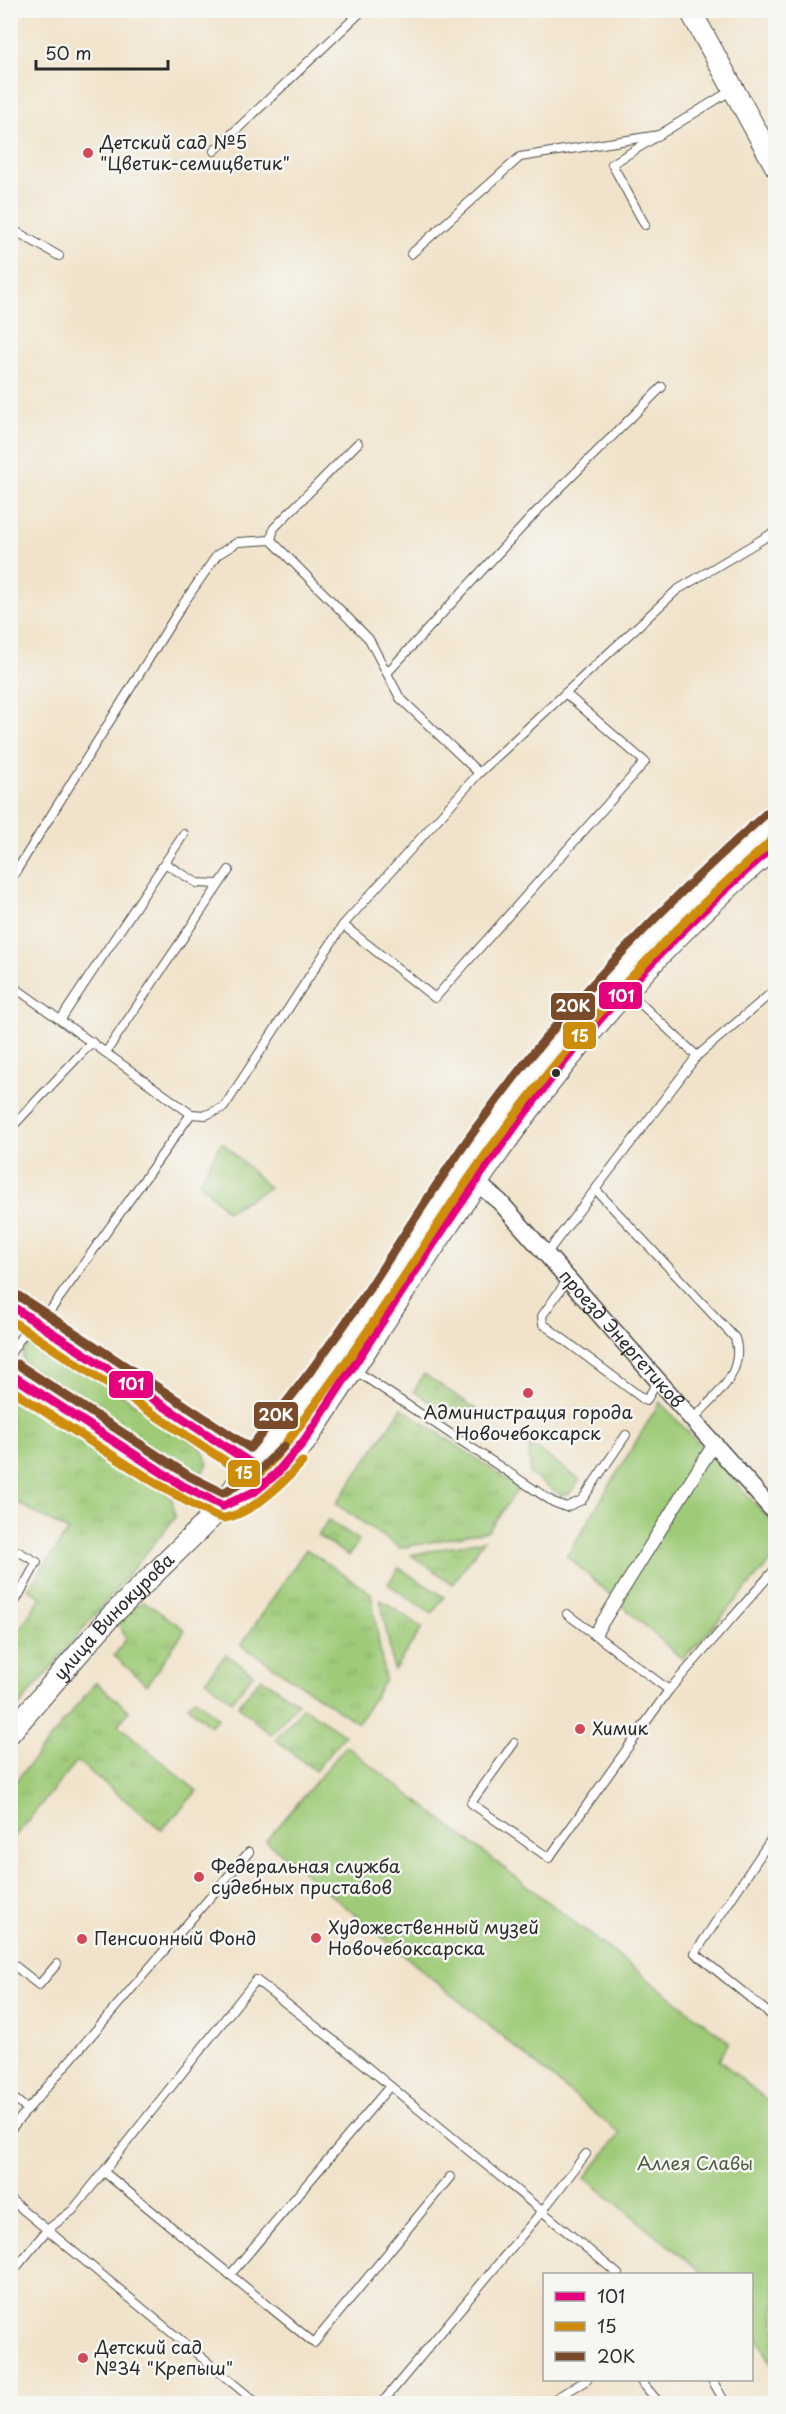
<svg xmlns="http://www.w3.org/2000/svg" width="786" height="2414" viewBox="0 0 786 2414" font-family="'Playpen Sans',sans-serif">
  <defs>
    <pattern id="grass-tufts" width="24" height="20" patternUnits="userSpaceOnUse" patternTransform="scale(1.5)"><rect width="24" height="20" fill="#9fcb78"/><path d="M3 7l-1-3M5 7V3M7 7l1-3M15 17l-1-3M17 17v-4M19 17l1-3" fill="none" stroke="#89ae68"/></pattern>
  </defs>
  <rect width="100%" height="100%" fill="#f6f6f2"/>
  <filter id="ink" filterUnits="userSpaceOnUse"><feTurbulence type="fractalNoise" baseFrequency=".0167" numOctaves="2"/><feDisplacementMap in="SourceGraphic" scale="12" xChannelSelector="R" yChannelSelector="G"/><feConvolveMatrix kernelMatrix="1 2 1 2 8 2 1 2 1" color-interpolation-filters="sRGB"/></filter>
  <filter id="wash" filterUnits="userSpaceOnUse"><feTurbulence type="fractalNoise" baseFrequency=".008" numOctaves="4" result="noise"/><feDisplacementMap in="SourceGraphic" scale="24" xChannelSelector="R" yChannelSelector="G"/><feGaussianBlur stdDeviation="1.35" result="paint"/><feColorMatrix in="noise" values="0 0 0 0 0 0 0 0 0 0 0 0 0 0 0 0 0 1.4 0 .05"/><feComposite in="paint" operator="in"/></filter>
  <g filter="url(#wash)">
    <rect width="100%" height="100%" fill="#f1e3cb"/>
    <g fill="url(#grass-tufts)" stroke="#657b52" stroke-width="1.5">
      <polygon points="33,1341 41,1341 202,1448 208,1464 202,1473 185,1473 23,1362 23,1352"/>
      <polygon points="424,1374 479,1411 454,1418 414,1391"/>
      <polygon points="10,1389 157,1484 172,1499 175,1518 12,1715 11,1643 41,1597 28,1589 68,1531 11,1499"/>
      <polygon points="402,1408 519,1488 488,1531 400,1548 336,1504"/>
      <polygon points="529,1443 580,1480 570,1493 562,1496 530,1474"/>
      <polygon points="328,1520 359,1540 349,1556 318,1536"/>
      <polygon points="484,1540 453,1584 411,1555"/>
      <polygon points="306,1549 371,1593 385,1680 358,1723 241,1645"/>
      <polygon points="399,1568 444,1597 432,1614 388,1584"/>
      <polygon points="380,1599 422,1628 394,1670"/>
      <polygon points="145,1602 185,1630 147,1685 114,1656 126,1639 116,1617 127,1607"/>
      <polygon points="226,1654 253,1674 232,1701 206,1680"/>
      <polygon points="261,1678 298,1703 271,1735 238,1706"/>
      <polygon points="96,1682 129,1711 118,1725 197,1791 162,1830 77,1761 11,1841 11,1787"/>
      <polygon points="195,1698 218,1718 210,1726 188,1706"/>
      <polygon points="303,1707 345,1735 315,1771 276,1740"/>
    </g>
    <g fill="#9fcb78" stroke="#657b52" stroke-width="1.5">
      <polygon points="222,1142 269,1188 227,1211 199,1182"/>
      <polygon points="660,1402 773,1523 775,1531 775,1556 697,1645 682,1659 567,1556"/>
      <polygon points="346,1746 729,2042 719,2060 775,2107 775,2369 752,2329 752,2274 704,2274 585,2178 620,2134 266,1841"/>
    </g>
  </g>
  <g filter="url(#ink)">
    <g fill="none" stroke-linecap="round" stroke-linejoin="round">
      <g stroke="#494743" stroke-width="10">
        <g id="service">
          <polyline points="214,151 363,10"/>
          <polyline points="645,225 612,164 732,90"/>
          <polyline points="10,228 59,256"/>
          <polyline points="411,254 520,157 659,135"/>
          <polyline points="271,540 274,528 358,443"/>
          <polyline points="387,673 538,510 662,387"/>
          <polyline points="166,864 197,883 219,884"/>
          <polyline points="10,881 183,604 217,555 238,542 271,540 369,639 400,698 479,773"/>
          <polyline points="343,925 435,998 645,762 565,693"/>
          <polyline points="10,984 191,1114"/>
          <polyline points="627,991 697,1056"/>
          <polyline points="61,1019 184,834"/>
          <polyline points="106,1052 229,870"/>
          <polyline points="10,1129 92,1042"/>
          <path d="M596 1190 735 1338C746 1374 714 1397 692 1420"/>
          <polyline points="546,1254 697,1056 776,989"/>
          <polyline points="568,1279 542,1316 543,1324 646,1401 658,1381"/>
          <polyline points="42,1322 191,1114 206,1115 224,1107 343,925 479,773 677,590 776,531"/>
          <polyline points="10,1354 31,1322"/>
          <polyline points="353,1369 553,1502 566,1507 582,1500 626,1435"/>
          <polyline points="10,1547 37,1562 10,1611"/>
          <polyline points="567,1614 669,1690"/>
          <polyline points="514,1743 471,1803 549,1858 669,1690 776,1568"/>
          <polyline points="776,1832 695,1953 776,2019"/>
          <polyline points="10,1962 39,1985 57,1964"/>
          <polyline points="10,2095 28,2110"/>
          <polyline points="10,2130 249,1852"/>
          <polyline points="104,2172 314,2343 450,2177"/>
          <polyline points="10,2199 258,2404"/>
          <polyline points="10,2275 47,2230 73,2210 256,1980 360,2061 618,2274"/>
          <polyline points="230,2275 390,2086"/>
          <polyline points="640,2380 660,2404"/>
          <polyline points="712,2380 726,2404"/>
          <polyline points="381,2404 543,2210 586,2154"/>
          <polyline points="546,2404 587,2380"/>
        </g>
      </g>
      <g stroke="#494743" stroke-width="14">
        <polyline id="pedestrian" points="595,1634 714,1444"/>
      </g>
      <g stroke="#494743" stroke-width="19">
        <g id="minor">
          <path id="s1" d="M476 1182 500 1202 776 1514"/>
        </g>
      </g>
      <g stroke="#494743" stroke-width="23">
        <g id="tertiary">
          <polyline points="690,10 776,167"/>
          <path id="s2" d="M10 1733 110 1617 223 1506"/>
        </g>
      </g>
      <g stroke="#494743" stroke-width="26">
        <g id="secondary">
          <polyline points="10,1305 252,1464"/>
          <polyline points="10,1374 183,1486 223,1506"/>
          <path d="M223 1506C261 1451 305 1402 343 1347 384 1289 420 1228 461 1170 552 1040 655 924 776 821"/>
          <path d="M223 1506 254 1492 276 1474 304 1441C374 1337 440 1230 514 1128 590 1024 677 927 776 844"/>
        </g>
      </g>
      <use href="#service" stroke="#fff" stroke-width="8"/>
      <use href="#pedestrian" stroke="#fff" stroke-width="12"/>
      <use href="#minor" stroke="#fff" stroke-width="16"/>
      <use href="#tertiary" stroke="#fff" stroke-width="21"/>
      <use href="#secondary" stroke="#fff" stroke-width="24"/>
      <g stroke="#f6f6f2" stroke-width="14">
        <g id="bus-1">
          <polyline points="10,1305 252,1464"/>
          <polyline points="10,1374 183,1486 223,1506"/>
          <path d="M223 1506 254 1492 276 1474 304 1441C391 1310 473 1175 572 1052 634 977 702 908 776 844"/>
        </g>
      </g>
      <g stroke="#f6f6f2" stroke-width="14">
        <g id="bus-2">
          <path d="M10 1320 245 1474 252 1476 259 1474C279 1455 296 1430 313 1407 366 1338 411 1265 459 1193 549 1061 655 943 776 837"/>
          <path d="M10 1389C38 1406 206 1521 225 1518 253 1513 284 1482 302 1462"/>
        </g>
      </g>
      <g stroke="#f6f6f2" stroke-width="14">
        <g id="bus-3">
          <path d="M17 1295 250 1448C292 1397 332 1344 369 1289 407 1231 443 1172 485 1116 567 1003 664 904 768 812"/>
          <polyline points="17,1364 189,1476 223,1493 255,1475 284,1446"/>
        </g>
      </g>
      <use href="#bus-1" stroke="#e5007d" stroke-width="9"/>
      <use href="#bus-2" stroke="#ce8d09" stroke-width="9"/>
      <use href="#bus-3" stroke="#7a4b2a" stroke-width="9"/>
    </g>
  </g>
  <g fill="#d1495b" stroke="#f6f6f2" stroke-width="2">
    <circle cx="88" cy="153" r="6"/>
    <circle cx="528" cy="1393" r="6"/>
    <circle cx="580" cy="1729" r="6"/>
    <circle cx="199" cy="1877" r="6"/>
    <circle cx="316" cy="1938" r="6"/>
    <circle cx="82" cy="1939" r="6"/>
    <circle cx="83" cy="2358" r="6"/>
  </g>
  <circle fill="#2b2b2b" stroke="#f6f6f2" stroke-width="2" cx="556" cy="1073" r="5"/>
  <g text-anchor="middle" stroke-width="5" stroke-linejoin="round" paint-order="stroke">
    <g font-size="18" fill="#2b2b2b" stroke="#f6f6f2" text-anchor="start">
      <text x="100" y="149">Детский сад №5<tspan x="100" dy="21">"Цветик-семицветик"</tspan></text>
      <text x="528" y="1419" text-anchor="middle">Администрация города<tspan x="528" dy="21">Новочебоксарск</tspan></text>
      <text x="592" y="1735">Химик</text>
      <text x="211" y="1873">Федеральная служба<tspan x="211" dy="21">судебных приставов</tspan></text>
      <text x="328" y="1934">Художественный музей<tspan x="328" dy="21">Новочебоксарска</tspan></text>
      <text x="94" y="1945">Пенсионный Фонд</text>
      <text x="95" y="2354">Детский сад<tspan x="95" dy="21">№34 "Крепыш"</tspan></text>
    </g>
    <g font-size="18" fill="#2b2b2b" stroke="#f6f6f2">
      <text dy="6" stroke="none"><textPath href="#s1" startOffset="214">проезд Энергетиков</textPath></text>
      <text dy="6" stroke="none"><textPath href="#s2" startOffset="156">улица Винокурова</textPath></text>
    </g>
    <g font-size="18" fill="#4e5b42" stroke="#f6f6f2">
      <text x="695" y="2170">Аллея Славы</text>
    </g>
  </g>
  <g stroke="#f6f6f2" stroke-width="2">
    <rect x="598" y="981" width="45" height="29" rx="6" fill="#e5007d"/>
    <rect x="550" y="992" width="46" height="29" rx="6" fill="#7a4b2a"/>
    <rect x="562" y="1021" width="35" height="29" rx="6" fill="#ce8d09"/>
    <rect x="108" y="1370" width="46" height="29" rx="6" fill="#e5007d"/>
    <rect x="253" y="1401" width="46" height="29" rx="6" fill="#7a4b2a"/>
    <rect x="227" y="1459" width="34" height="29" rx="6" fill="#ce8d09"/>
  </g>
  <g font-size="16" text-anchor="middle" font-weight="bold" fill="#fff">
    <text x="621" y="1002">101</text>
    <text x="573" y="1012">20К</text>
    <text x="580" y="1042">15</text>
    <text x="131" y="1390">101</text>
    <text x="276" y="1421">20К</text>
    <text x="244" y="1479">15</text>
  </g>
  <rect width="786" height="2414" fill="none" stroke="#f6f6f2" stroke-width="36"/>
  <rect x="543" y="2273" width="210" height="108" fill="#f6f6f2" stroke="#a5a5a2" stroke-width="1.5"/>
  <rect x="555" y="2292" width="30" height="9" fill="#e5007d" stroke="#a5a5a2" stroke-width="1.5"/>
  <text x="597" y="2303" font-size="18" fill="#2b2b2b">101</text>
  <rect x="555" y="2322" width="30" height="9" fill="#ce8d09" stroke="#a5a5a2" stroke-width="1.5"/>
  <text x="597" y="2333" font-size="18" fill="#2b2b2b">15</text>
  <rect x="555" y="2352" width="30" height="9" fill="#7a4b2a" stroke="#a5a5a2" stroke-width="1.5"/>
  <text x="597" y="2363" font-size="18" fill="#2b2b2b">20К</text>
  <path d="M36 60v9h132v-9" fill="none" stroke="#2b2b2b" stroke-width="3"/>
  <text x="45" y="60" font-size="18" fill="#2b2b2b" stroke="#f6f6f2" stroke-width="4.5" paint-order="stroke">50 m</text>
</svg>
